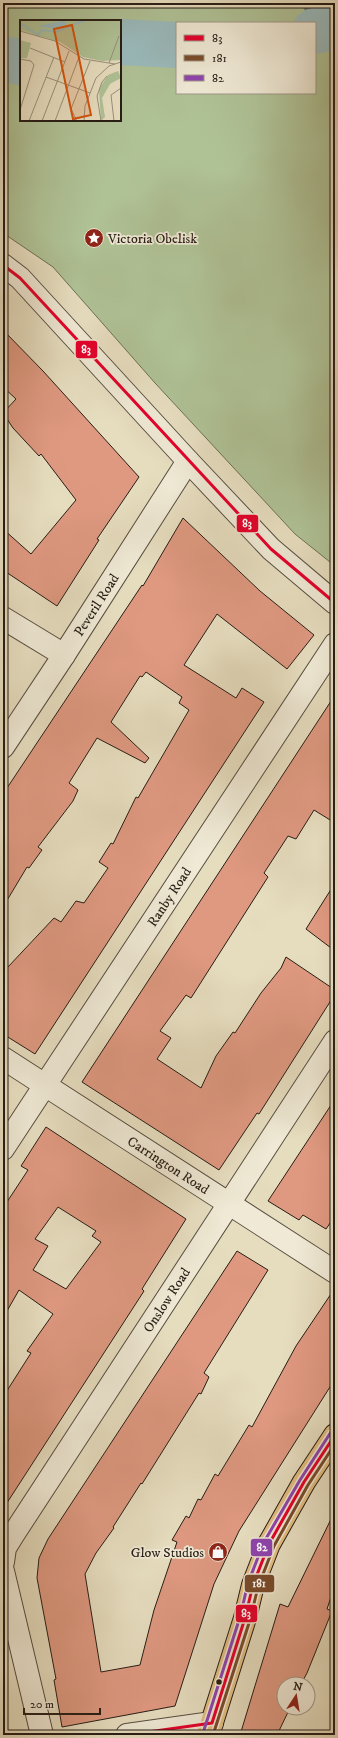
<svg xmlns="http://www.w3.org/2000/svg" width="338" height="1738" viewBox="0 0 338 1738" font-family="'IM FELL DW Pica',serif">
  <rect width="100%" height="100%" fill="#e6ddbf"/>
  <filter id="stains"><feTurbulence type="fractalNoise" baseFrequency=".005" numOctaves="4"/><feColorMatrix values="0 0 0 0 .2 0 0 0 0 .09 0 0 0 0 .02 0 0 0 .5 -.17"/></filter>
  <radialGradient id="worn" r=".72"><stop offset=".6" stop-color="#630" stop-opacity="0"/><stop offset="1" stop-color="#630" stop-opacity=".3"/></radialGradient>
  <path fill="#afc296" stroke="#6b7056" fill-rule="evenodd" d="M3 3H335V566L295 534 155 383 53 267 3 233ZM21 21H120V120H21ZM177 23H315V93H177Z"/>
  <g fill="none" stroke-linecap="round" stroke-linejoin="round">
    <polyline stroke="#6c7b79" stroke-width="8" points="304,3 327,29"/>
    <g stroke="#9ababc" stroke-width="46">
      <polyline points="315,31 335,27"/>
      <polyline points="120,42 177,45"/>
      <polyline points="3,59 21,62"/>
    </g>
  </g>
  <g fill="#df9981" stroke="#271d15" fill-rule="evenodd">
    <polygon points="3,330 43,371 139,477 97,539 99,540 57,606 3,570 3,529 31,554 76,500 41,454 39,456 13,428 3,413 16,399 3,387"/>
    <polygon points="183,518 260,591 314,635 287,669 217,614 184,665 236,698 242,688 264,702 35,1054 3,1034 3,975 7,968 54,918 61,922 76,901 84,903 108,868 99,862 111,843 113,844 136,797 138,798 189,710 179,703 182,697 146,672 142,677 140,676 111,722 149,758 145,763 97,738 69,783 78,790 73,801 38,847 42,850 29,868 27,867 3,907 3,794 142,585 143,586"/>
    <polygon points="335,695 335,823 314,810 296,839 288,836 264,873 268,877 191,998 186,995 160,1031 171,1038 157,1059 201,1088 216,1056 233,1032 235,1033 261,993 281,968 286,957 335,990 335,994 259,1114 257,1113 219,1170 82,1082"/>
    <polygon points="335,883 335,951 306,929"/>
    <polygon points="335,1099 335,1216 326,1229 303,1215 299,1220 268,1201"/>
    <path d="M46 1127 186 1219 142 1289 144 1291 3 1509V1397L31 1353 27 1351 53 1314 19 1290 3 1318V1208L28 1170 21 1166ZM58 1207 96 1231 92 1236 101 1242 66 1289 33 1270 48 1246 35 1239Z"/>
    <polygon points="237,1251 268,1270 204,1373 209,1377 201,1394 199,1393 142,1484 141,1483 113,1527 114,1528 96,1553 85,1574 101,1672 140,1665 154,1610 177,1542 172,1540 186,1516 189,1518 198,1499 201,1500 215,1474 218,1476 249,1425 252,1427 296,1346 335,1288 335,1379 239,1531 214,1584 175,1706 62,1727 54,1680 56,1679 37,1578 39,1558 48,1539"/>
    <polygon points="335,1511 335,1585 327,1609 332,1611 307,1673 301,1684 284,1684 284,1708 290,1708 277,1735 240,1735 280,1604 288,1607"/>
  </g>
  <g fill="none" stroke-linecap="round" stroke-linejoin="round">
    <g stroke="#574d40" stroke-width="24">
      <g id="minor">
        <polyline points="3,618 64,655"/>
        <path id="s1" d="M3 747 64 655 188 461"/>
        <path id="s2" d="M3 1058 335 1272"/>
        <path id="s3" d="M3 1149 335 644"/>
        <path id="s4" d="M3 1562 5 1548 13 1535 335 1041"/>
        <polyline points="3,1571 42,1735"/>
      </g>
    </g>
    <g stroke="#574d40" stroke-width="24">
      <g id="tertiary">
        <polyline points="3,265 20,278 188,461 271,549 335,603"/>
        <polyline points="127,1735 212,1723"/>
      </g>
    </g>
    <g stroke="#271d15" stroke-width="24">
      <polyline id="primary" points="208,1735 245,1618 253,1585 269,1544 304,1482 335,1435"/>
    </g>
    <use href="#minor" stroke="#efe9d5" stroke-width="22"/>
    <use href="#tertiary" stroke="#efe9d5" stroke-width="22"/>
    <use href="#primary" stroke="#e3be80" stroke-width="22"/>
    <g stroke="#efe9d5" stroke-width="6">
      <g id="bus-1">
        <polyline points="3,265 20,278 271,549 335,603"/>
        <polyline points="127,1735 212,1723 245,1618 253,1585 269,1544 304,1482 335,1435"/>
      </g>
    </g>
    <g stroke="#efe9d5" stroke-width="6">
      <polyline id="bus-2" points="213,1735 250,1620 258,1587 274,1546 308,1485 335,1444"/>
    </g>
    <g stroke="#efe9d5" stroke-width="6">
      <polyline id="bus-3" points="203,1733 240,1617 248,1583 264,1542 300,1480 331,1432"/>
    </g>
    <use href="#bus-1" stroke="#e4002b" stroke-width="3"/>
    <use href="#bus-2" stroke="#7a4b2a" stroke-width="3"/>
    <use href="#bus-3" stroke="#8e44ad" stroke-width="3"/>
  </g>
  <defs>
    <g id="sight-disc" transform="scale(1)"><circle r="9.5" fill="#8f2418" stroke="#efe9d5"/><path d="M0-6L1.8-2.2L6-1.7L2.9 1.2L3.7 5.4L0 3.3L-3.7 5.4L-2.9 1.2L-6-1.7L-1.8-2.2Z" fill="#fff"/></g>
    <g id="shop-disc" transform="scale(1)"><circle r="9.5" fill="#8f2418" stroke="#efe9d5"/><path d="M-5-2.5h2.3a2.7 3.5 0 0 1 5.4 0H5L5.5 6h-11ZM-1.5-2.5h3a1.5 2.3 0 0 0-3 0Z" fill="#fff"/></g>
  </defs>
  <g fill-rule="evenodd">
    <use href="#sight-disc" x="94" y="238"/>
    <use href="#shop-disc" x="218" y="1552"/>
  </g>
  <circle fill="#271d15" stroke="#efe9d5" stroke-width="1.5" cx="219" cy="1682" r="3.5"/>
  <g text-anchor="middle" stroke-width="3.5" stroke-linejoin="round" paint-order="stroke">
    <g font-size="14" fill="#271d15" stroke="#efe9d5" text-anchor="start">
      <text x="108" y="243">Victoria Obelisk</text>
      <text x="204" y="1557" text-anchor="end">Glow Studios</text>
    </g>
    <g font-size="14" fill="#271d15" stroke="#efe9d5">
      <text dy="5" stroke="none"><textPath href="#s1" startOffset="170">Peveril Road</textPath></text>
      <text dy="5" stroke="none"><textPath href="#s3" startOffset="302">Ranby Road</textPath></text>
      <text dy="5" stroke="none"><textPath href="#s2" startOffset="197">Carrington Road</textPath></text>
      <text dy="5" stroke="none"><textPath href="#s4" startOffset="310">Onslow Road</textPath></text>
    </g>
  </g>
  <g transform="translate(20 20)">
    <rect width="101" height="101" fill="#e6ddbf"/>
    <path d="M0 0H101V40L82 41 63 37 40 22 0 10ZM0 20 11 23 7 38H0ZM98 51 101 58 90 64 82 78 85 97 81 101 79 69 88 55Z" fill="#afc296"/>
    <path d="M46 0V5L35 9 18 6Z" fill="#9ababc"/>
    <path fill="none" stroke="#9ababc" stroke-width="2" d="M0 3 18 15 22 10 36 12 65 0"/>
    <path fill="none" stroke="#9a907b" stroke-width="1" d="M0 11 35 21 64 39 95 44M10 28 45 42M0 39 11 41 14 45 0 90M89 43 99 16M26 57 70 73M56 99 51 89 70 41M9 101 34 37M22 101 49 31M35 101 59 37M51 101 64 96M64 101 65 86 76 58 89 46 101 42M81 101 77 76 82 62 87 56M94 101 91 75 101 68"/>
    <path fill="#d5530d" fill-opacity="0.15" stroke="#d5530d" stroke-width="2" d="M52 5 71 95 53 99 34 9Z"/>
    <rect width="101" height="101" fill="none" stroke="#271d15" stroke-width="2"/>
  </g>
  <g stroke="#efe9d5" stroke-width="1.5">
    <rect x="75" y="340" width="23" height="19" rx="4" fill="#e4002b"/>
    <rect x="236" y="514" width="23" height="19" rx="4" fill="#e4002b"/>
    <rect x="250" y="1538" width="23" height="19" rx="4" fill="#8e44ad"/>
    <rect x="244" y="1574" width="31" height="19" rx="4" fill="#7a4b2a"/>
    <rect x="235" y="1604" width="23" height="19" rx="4" fill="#e4002b"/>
  </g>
  <g font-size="11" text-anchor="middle" font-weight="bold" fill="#fff">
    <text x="86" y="353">83</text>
    <text x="247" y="527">83</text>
    <text x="262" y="1551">82</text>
    <text x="259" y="1587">181</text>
    <text x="246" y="1617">83</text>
  </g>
  <rect width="338" height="1738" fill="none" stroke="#e6ddbf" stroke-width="16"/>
  <rect x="4" y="4" width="330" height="1730" fill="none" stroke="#271d15" stroke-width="2"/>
  <rect x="8" y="8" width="322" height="1722" fill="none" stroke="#271d15"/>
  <rect x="176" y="22" width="140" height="72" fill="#efe9d5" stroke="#9f9788"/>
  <rect x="184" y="35" width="20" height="6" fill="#e4002b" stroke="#9f9788"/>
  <text x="212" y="42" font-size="12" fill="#271d15">83</text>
  <rect x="184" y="55" width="20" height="6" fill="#7a4b2a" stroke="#9f9788"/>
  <text x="212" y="62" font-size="12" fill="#271d15">181</text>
  <rect x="184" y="75" width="20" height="6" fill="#8e44ad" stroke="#9f9788"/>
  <text x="212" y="82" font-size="12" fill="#271d15">82</text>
  <g transform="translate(296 1696) rotate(12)"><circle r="19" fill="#efe9d5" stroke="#9f9788"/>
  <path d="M0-3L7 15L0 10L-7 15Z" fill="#8f2418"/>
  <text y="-6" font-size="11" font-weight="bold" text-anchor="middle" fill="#271d15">N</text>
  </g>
  <path d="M24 1708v6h76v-6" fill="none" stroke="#271d15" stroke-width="2"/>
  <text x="30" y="1708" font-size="12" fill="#271d15" stroke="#efe9d5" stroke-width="3" paint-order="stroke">20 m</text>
  <rect width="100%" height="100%" filter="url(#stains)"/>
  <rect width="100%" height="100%" fill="url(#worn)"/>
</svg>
